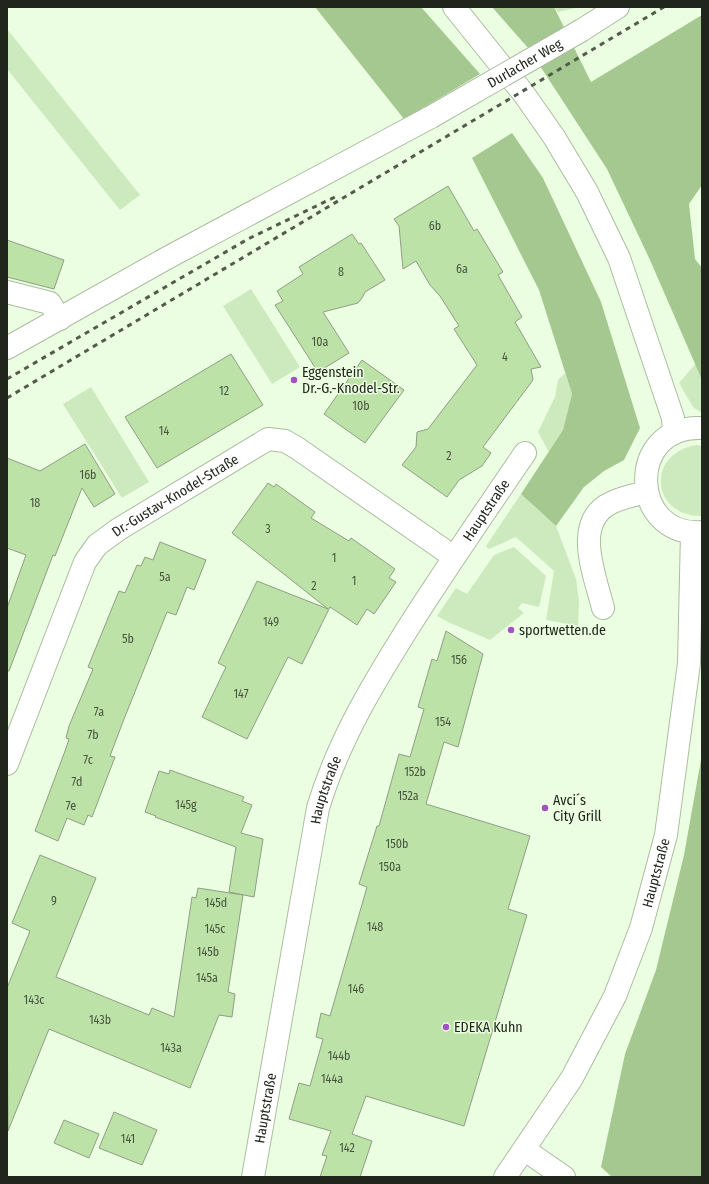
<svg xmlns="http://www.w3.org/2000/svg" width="709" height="1184" viewBox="0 0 709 1184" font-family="'Fira Sans Condensed',sans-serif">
  <rect width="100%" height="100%" fill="#ecfee1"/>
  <g fill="#cde9be">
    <polygon points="554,7 580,7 558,12"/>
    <polygon points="7,29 140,195 120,210 7,69"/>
    <polygon points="251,289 300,367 272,384 223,306"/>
    <polygon points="702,356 702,413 693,407 679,383"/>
    <polygon points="565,373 572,394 563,430 549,452 538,432 555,397 558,380"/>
    <polygon points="91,387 149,482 120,499 122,498 63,404"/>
    <path d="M697 445 702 446V516C651 517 645 453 697 445Z"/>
    <polygon points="521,494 556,526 576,579 579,601 578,626 546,620 554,571 516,537 489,549 486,546"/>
    <polygon points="514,547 546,576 539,607 522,603 518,608 524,613 490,640 448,622 437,616 456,588 467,594 494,555"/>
  </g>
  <g fill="#a4c88f">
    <polygon points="315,7 421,7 480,74 404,119"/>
    <polygon points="492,7 554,7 591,82 702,15 702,185 689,204 695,259 702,268 702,380 650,260 607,169 529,49"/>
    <polygon points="512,133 543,178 601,302 640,428 624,460 604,471 584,487 556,526 521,494 563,430 572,394 539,290 472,158"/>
    <polygon points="702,754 702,1177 612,1177 601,1167 625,1054 656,970 684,855"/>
  </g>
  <g fill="#bde2a7" stroke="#8e9f85">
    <polygon points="448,186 474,231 477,229 503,272 498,275 522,317 515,322 541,367 531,369 533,380 483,447 491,453 482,466 459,480 447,497 402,465 416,447 417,432 428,429 477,365 454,329 459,326 440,296 430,285 416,261 403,269 399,226 394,219"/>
    <polygon points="352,234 359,244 361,243 385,280 365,292 362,298 358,303 323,312 349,353 318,372 275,305 283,301 277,291 303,274 299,267"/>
    <polygon points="7,240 64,260 54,289 7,277"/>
    <polygon points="231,354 263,405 157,468 125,417"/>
    <polygon points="362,360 404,390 365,443 324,414"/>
    <polygon points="85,444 115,494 94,507 82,488 55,556 53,555 9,671 7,671 7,608 26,555 7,548 7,458 40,471"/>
    <polygon points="268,483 274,487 276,484 315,512 311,518 349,541 351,538 395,569 389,578 396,582 374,614 367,609 357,625 330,607 302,664 288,657 247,739 202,717 226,667 218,663 257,581 328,609 232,533"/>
    <polygon points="160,542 206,560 194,590 187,587 176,615 167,612 124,719 110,756 115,757 92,817 88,815 84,825 67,818 58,841 35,831 65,751 69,739 66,738 69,726 93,669 88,667 119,591 125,593 137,565 141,566 145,557 153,560"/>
    <polygon points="446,631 483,654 458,747 444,742 426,804 530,836 508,909 527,915 464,1126 366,1096 352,1134 372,1141 360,1177 320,1177 327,1156 322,1155 331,1131 289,1119 299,1083 310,1086 323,1039 316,1037 321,1013 330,1016 367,887 359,884 377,826 379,826 399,754 410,757 424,709 418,707 432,659 437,661"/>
    <polygon points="170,770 244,797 242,801 252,805 241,833 263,839 254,897 229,892 236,847 155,817 156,816 145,812 159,771 169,774"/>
    <polygon points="40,855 96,878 56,977 149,1015 152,1008 174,1017 192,897 196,898 198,888 243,895 228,992 235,994 232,1017 219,1015 190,1088 49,1029 8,1131 7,988 30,931 12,923"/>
    <polygon points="114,1112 157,1130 142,1165 99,1148"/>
    <polygon points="64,1120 99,1134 89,1158 54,1143"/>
  </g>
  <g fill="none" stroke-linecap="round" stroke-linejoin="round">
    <g stroke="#abbca1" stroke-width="24">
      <g id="minor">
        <polyline points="454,7 524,94 554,137 587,192 619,258 673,418 674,433"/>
        <polyline points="582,30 618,7"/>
        <polyline points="7,292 50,303 60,319"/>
        <polyline points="7,348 167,258 431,117"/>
        <path d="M702 428C626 424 629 538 702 532"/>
        <path d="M603 608C595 575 571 520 613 502 624 497 635 495 646 492"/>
        <path id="s1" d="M7 764 85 562 97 545 119 529 268 439 285 441 297 448 454 557"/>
        <polyline points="525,1150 564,1177"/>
        <path id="s2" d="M253 1177 318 808C339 738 377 677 415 617 451 561 488 507 525 453"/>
        <path id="s3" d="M505 1177 572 1078 615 996 641 928 666 835 689 663 692 533"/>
      </g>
    </g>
    <use href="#minor" stroke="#fff" stroke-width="22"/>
    <g stroke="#525b4c" stroke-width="3" stroke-dasharray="5 5" stroke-linecap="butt">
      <polyline points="7,379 248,239 337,196"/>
      <polyline points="7,398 664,7"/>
    </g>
    <g stroke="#abbca1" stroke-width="24" stroke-linecap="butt">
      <g id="minor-bridge">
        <path id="s4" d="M431 117 582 30"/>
      </g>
    </g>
    <use href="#minor-bridge" stroke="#fff" stroke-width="22"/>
  </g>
  <g fill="#a153c4" stroke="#ecfee1" stroke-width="1.5">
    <circle cx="294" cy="380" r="4"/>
    <circle cx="511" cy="630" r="4"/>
    <circle cx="545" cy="808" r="4"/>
    <circle cx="446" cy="1027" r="4"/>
  </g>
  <g text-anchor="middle" stroke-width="3" stroke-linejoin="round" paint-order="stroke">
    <g font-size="12" fill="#47553f">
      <text x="435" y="230">6b</text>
      <text x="462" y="273">6a</text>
      <text x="341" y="276">8</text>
      <text x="320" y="346">10a</text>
      <text x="505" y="361">4</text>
      <text x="224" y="395">12</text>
      <text x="361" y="410">10b</text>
      <text x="164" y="435">14</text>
      <text x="449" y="460">2</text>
      <text x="88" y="479">16b</text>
      <text x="35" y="507">18</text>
      <text x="268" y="533">3</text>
      <text x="334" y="562">1</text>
      <text x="165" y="581">5a</text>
      <text x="354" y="585">1</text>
      <text x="314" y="590">2</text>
      <text x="271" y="626">149</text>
      <text x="128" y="643">5b</text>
      <text x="459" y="664">156</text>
      <text x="241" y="698">147</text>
      <text x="99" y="716">7a</text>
      <text x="443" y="726">154</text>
      <text x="93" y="739">7b</text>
      <text x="88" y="764">7c</text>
      <text x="415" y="776">152b</text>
      <text x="77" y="786">7d</text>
      <text x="408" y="800">152a</text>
      <text x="186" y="809">145g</text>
      <text x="71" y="810">7e</text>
      <text x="397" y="848">150b</text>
      <text x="390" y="871">150a</text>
      <text x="54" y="905">9</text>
      <text x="216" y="907">145d</text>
      <text x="375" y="931">148</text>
      <text x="215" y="933">145c</text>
      <text x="208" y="956">145b</text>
      <text x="207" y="982">145a</text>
      <text x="356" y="993">146</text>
      <text x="34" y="1004">143c</text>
      <text x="100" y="1024">143b</text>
      <text x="171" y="1052">143a</text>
      <text x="339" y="1060">144b</text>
      <text x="332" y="1083">144a</text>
      <text x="128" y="1143">141</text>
      <text x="347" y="1152">142</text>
    </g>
    <g font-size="14" fill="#20261c" stroke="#ecfee1">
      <text dy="5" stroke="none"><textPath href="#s4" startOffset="108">Durlacher Weg</textPath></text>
      <text dy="5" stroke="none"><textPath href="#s1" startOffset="330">Dr.-Gustav-Knodel-Straße</textPath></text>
      <text dy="5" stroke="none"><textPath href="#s2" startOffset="718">Hauptstraße</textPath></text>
      <text dy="5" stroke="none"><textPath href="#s2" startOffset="394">Hauptstraße</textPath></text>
      <text dy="5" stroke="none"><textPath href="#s3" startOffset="342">Hauptstraße</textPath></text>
      <text dy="5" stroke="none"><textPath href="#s2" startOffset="70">Hauptstraße</textPath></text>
    </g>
    <g font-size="14" fill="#20261c" stroke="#ecfee1" text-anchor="start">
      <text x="302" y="377">Eggenstein<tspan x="302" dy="16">Dr.-G.-Knodel-Str.</tspan></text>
      <text x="519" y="635">sportwetten.de</text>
      <text x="553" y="805">Avci´s<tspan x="553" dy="16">City Grill</tspan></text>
      <text x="454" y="1032">EDEKA Kuhn</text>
    </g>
  </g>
  <rect width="709" height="1184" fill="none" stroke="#20261c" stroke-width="16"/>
</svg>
